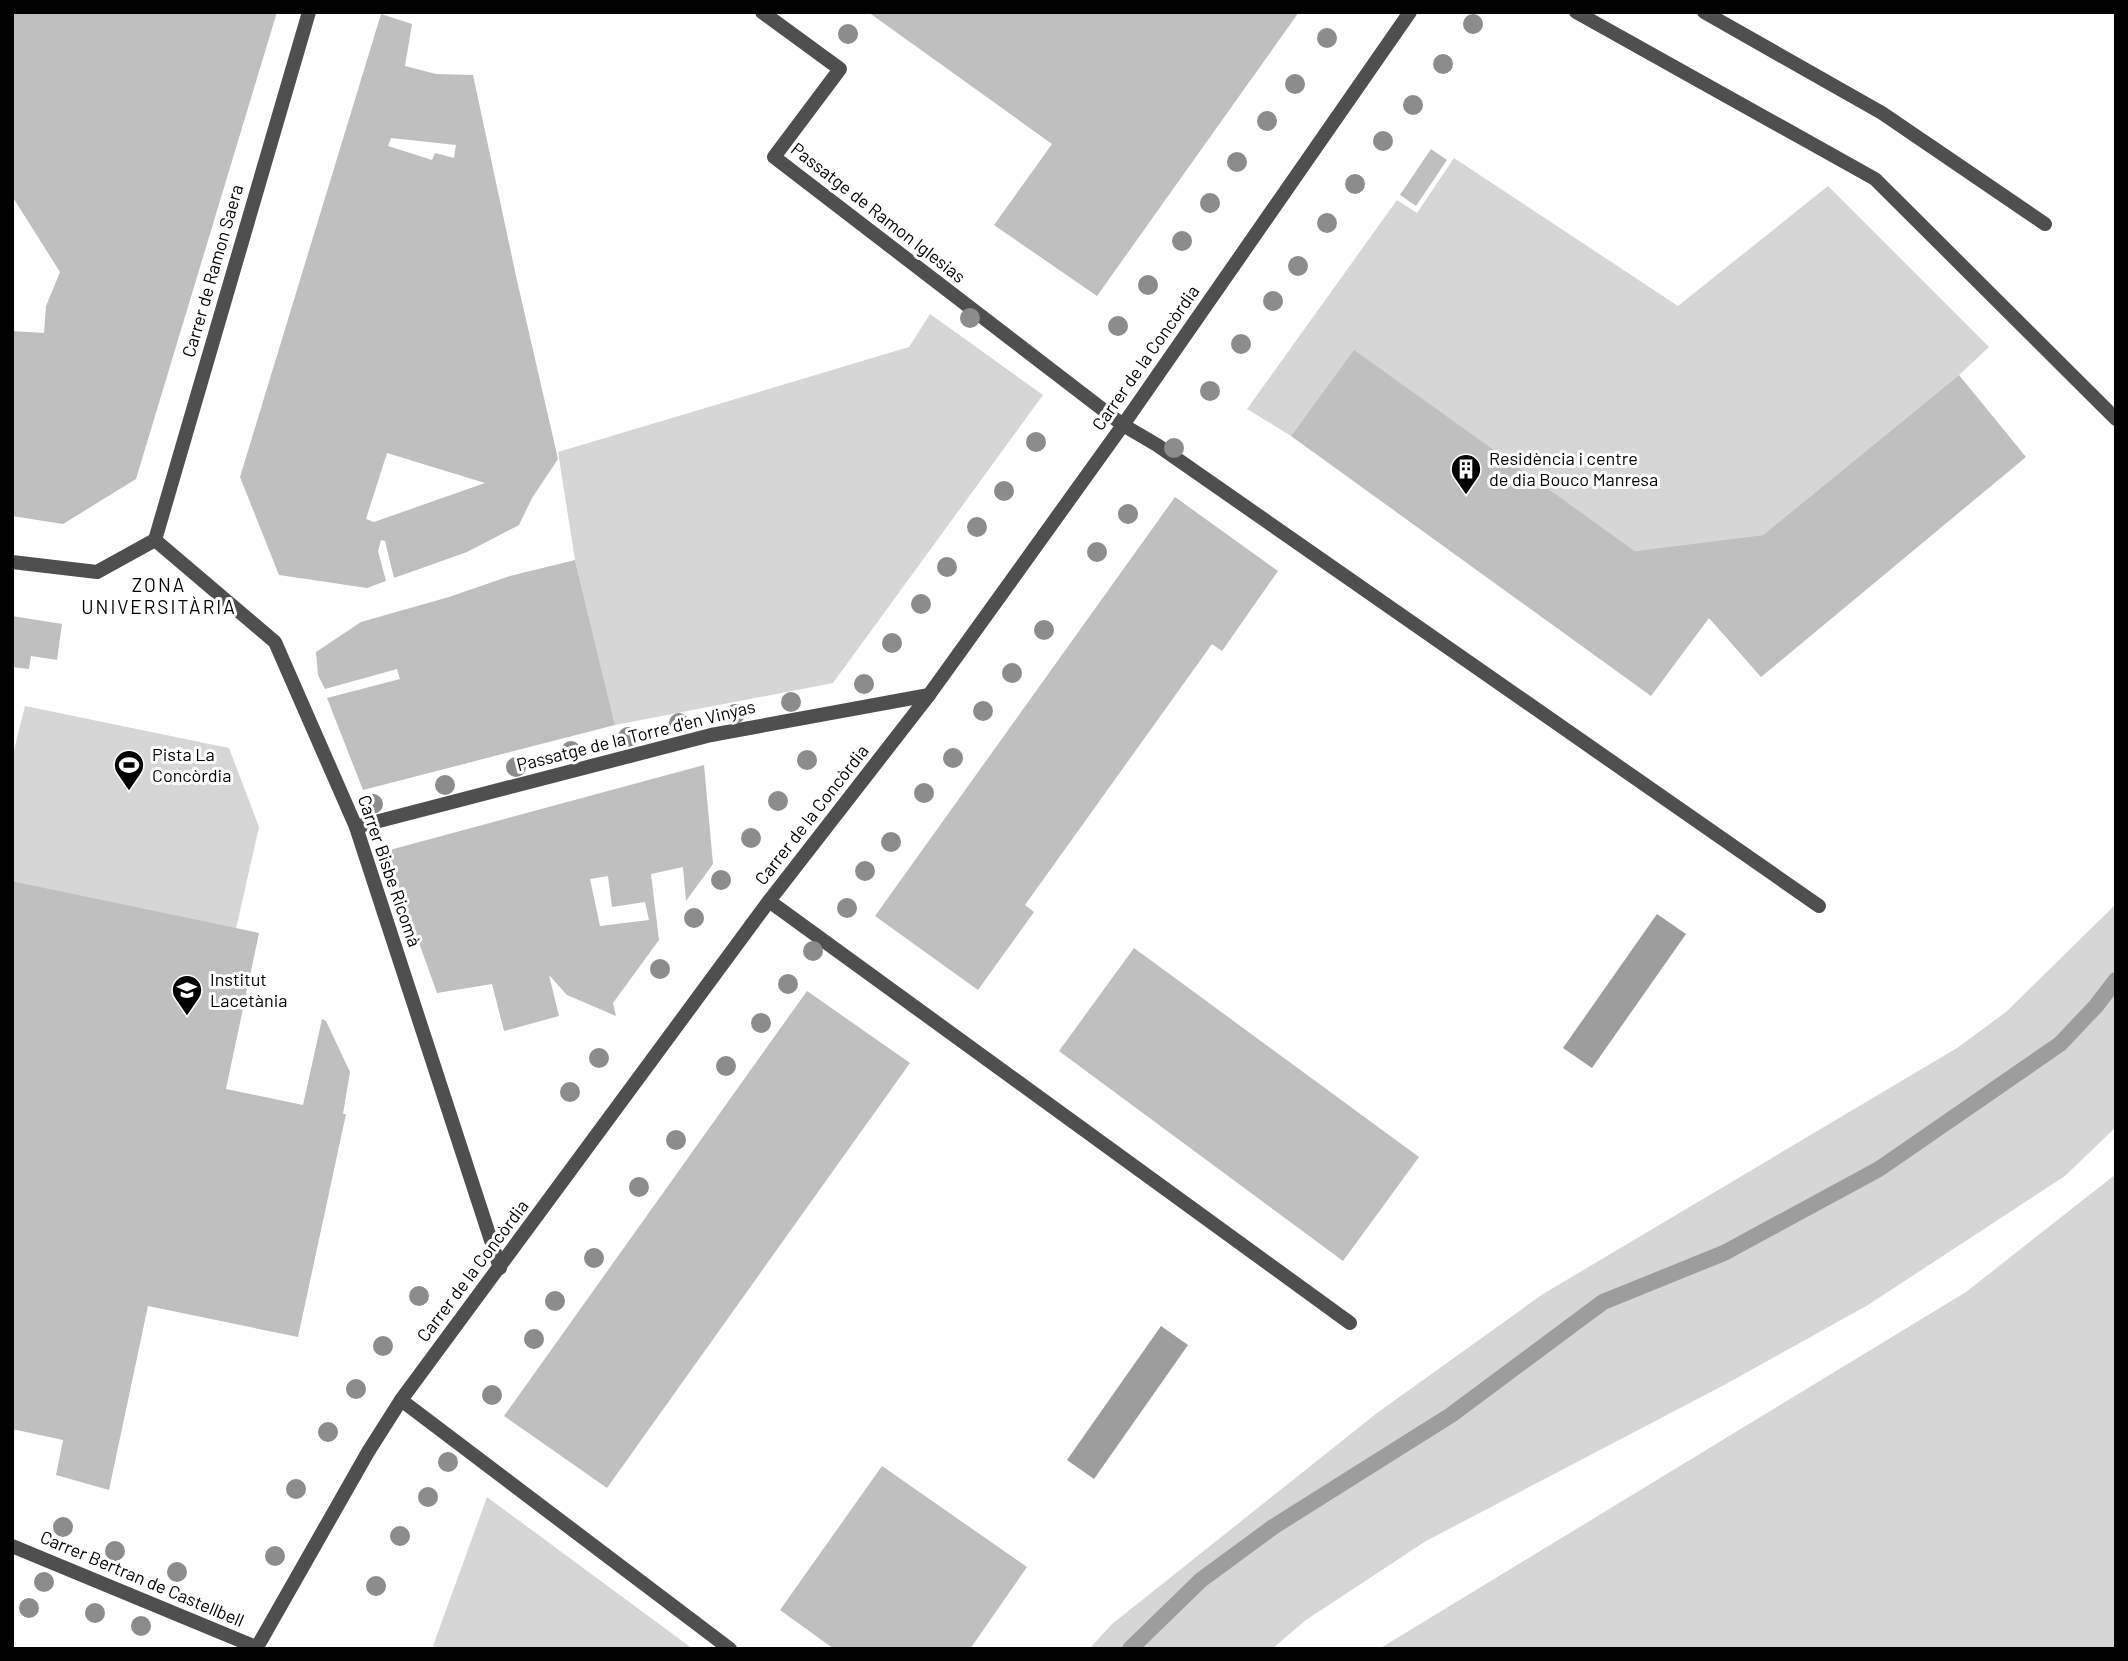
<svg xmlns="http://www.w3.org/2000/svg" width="2128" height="1661" viewBox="0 0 2128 1661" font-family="Barlow,sans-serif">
  <rect width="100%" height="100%" fill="#fff"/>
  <g fill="#d6d6d6">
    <polygon points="1454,158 1678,306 1828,186 1989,347 1959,375 1763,535 1635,551 1354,351 1291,436 1247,409 1397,200 1417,213"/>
    <polygon points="930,314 1043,395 833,683 615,725 575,560 558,452 909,347"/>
    <polygon points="25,706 229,748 259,827 236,929 12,881 12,758"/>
    <polygon points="2116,904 2116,1127 2065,1176 1868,1305 1726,1384 1426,1541 1306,1620 1272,1649 1089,1649 1112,1624 1377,1413 1543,1294 1957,1048 2006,1012"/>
    <polygon points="2116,1174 2116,1649 1379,1649 1966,1292"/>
    <polygon points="487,1497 693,1649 439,1649 433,1646"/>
  </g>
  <g fill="#9d9d9d">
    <polygon points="1657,914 1686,934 1592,1068 1563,1048"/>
    <polygon points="1161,1326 1188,1345 1094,1479 1067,1460"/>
  </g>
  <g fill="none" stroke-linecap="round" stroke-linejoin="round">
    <polyline stroke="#9d9d9d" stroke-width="16" points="1130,1649 1201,1580 1273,1527 1451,1415 1603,1302 1724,1253 1879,1169 2060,1044 2096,1006 2116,980"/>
  </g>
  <g fill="#bfbfbf" fill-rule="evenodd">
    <polygon points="12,12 277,12 136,479 63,524 12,516 12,331 44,333 46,306 60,272 12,196"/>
    <polygon points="868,12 1299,12 1097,296 994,225 1052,144"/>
    <path d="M381 14 412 24 405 66 436 74 473 75 516 276 558 459 532 498 519 525 467 552 394 578 385 541 381 540 378 551 386 581 367 588 279 575 240 477ZM391 138 456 145 454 158 435 153 432 160 388 146ZM387 453 485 483 374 522 366 519Z"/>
    <polygon points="1431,149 1447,160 1416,206 1400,195"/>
    <polygon points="1354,350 1635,551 1763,535 1959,375 2026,457 1761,677 1709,618 1651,696 1291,436"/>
    <polygon points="1175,497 1278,571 1222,651 1212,644 1025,905 1034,912 978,990 875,916"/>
    <polygon points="575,560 615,725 363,790 327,698 400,679 397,669 325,689 318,675 316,652 361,622 449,597 510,576"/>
    <polygon points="12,616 62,624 57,660 31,656 29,669 12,667"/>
    <path d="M704 765 713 864 686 901 683 867 651 874 659 940 613 1003 616 1016 567 995 549 975 559 1016 504 1031 492 984 437 993 386 851ZM608 876 612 907 645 902 649 920 600 926 590 879Z"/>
    <polygon points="12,881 259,933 226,1089 303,1105 322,1019 326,1021 350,1072 343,1114 346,1114 298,1337 148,1306 109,1490 56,1475 63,1440 12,1429"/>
    <polygon points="1134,948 1419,1157 1343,1261 1059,1051"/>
    <polygon points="807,991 910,1063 607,1488 504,1416"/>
    <polygon points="882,1466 1027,1567 970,1649 834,1649 780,1610"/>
  </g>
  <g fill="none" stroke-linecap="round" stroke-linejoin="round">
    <g stroke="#4f4f4f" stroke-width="14">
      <polyline points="762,12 840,69 774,157 1123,425 1157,445 1819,906"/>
      <polyline points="1576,12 1875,179 2116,419"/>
      <polyline points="1704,12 1882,113 2045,224"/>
      <polyline points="769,901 1350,1323"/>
      <polyline points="401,1400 730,1649"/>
    </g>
    <g stroke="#4f4f4f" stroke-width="14">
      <polyline points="155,540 275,642 356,827 500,1268"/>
      <polyline points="155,540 309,12"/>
      <polyline points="12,562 97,572 155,540"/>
      <polyline points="356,827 711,735 929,695"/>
      <polyline points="12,1546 256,1647"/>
      <polyline points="256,1649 368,1452 401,1400 769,901 929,695 1123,425 1410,12"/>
    </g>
  </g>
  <g fill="#8c8c8c">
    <circle cx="1473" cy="24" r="10"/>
    <circle cx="848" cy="34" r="10"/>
    <circle cx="1327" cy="38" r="10"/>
    <circle cx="1443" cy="64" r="10"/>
    <circle cx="1295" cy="84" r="10"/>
    <circle cx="1413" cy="105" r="10"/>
    <circle cx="1267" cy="121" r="10"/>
    <circle cx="1383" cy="141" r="10"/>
    <circle cx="1237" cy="162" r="10"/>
    <circle cx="1355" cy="184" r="10"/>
    <circle cx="1210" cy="203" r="10"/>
    <circle cx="1327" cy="223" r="10"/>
    <circle cx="1182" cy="241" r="10"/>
    <circle cx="1298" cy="266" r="10"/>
    <circle cx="1148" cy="285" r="10"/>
    <circle cx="1273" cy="301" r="10"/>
    <circle cx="970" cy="318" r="10"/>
    <circle cx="1118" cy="326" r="10"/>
    <circle cx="1241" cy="344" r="10"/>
    <circle cx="1210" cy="391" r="10"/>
    <circle cx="1036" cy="442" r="10"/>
    <circle cx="1174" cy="448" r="10"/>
    <circle cx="1004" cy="491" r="10"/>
    <circle cx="1128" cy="514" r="10"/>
    <circle cx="977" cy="527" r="10"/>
    <circle cx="1097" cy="552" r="10"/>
    <circle cx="947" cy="567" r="10"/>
    <circle cx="921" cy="604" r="10"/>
    <circle cx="1044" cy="630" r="10"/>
    <circle cx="892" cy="643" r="10"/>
    <circle cx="1012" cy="673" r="10"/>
    <circle cx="864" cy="684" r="10"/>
    <circle cx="791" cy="702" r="10"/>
    <circle cx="983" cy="711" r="10"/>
    <circle cx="735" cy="714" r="10"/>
    <circle cx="679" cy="723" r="10"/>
    <circle cx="628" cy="737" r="10"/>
    <circle cx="571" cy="751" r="10"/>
    <circle cx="953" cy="758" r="10"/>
    <circle cx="807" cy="760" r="10"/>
    <circle cx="516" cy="767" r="10"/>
    <circle cx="445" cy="785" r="10"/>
    <circle cx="924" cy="793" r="10"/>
    <circle cx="778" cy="801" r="10"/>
    <circle cx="373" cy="804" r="10"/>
    <circle cx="751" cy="838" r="10"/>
    <circle cx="891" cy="842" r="10"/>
    <circle cx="865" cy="871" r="10"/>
    <circle cx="721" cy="880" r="10"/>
    <circle cx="847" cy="908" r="10"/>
    <circle cx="694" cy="918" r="10"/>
    <circle cx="813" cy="951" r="10"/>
    <circle cx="660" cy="969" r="10"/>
    <circle cx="788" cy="984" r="10"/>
    <circle cx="761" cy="1023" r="10"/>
    <circle cx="599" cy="1058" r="10"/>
    <circle cx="726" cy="1066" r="10"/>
    <circle cx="570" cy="1092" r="10"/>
    <circle cx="676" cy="1140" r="10"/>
    <circle cx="639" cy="1187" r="10"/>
    <circle cx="594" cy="1258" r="10"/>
    <circle cx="419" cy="1296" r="10"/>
    <circle cx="555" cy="1301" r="10"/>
    <circle cx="534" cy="1339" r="10"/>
    <circle cx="383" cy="1346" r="10"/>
    <circle cx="356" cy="1389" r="10"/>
    <circle cx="492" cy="1395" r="10"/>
    <circle cx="328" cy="1432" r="10"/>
    <circle cx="448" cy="1462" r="10"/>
    <circle cx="296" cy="1489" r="10"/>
    <circle cx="428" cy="1497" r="10"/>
    <circle cx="63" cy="1527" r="10"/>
    <circle cx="400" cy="1536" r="10"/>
    <circle cx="115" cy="1551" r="10"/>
    <circle cx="275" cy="1556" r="10"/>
    <circle cx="177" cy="1572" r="10"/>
    <circle cx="44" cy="1582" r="10"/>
    <circle cx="376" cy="1586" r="10"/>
    <circle cx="29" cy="1608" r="10"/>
    <circle cx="95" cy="1613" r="10"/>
    <circle cx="141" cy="1626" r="10"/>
  </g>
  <defs>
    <g id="building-pin" transform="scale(1.575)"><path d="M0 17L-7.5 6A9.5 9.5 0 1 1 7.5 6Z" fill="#000" stroke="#fff"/><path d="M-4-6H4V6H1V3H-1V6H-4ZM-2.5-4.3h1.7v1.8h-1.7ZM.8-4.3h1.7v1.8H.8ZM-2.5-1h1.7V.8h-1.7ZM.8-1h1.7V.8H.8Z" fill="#fff"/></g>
    <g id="stadium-pin" transform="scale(1.575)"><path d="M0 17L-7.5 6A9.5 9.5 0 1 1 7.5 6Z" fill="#000" stroke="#fff"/><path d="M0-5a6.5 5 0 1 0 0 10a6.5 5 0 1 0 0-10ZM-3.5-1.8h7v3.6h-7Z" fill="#fff"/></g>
    <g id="school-pin" transform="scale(1.575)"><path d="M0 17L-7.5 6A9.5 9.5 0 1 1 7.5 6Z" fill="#000" stroke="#fff"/><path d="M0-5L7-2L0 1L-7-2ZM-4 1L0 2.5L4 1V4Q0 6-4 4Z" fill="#fff"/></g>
  </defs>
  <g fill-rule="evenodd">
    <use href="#building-pin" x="1466" y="469"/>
    <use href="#stadium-pin" x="129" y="765"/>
    <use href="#school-pin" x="187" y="990"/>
  </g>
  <g text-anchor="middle" stroke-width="6" stroke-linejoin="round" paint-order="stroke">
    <g font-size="18" fill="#000" stroke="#fff">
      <text transform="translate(878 213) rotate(38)" y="6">Passatge de Ramon Iglesias</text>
      <text transform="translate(213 271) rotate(-74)" y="6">Carrer de Ramon Saera</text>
      <text transform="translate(1146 358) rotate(-55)" y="6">Carrer de la Concòrdia</text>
      <text transform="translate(636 736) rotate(-14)" y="6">Passatge de la Torre d'en Vinyas</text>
      <text transform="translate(812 815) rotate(-52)" y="6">Carrer de la Concòrdia</text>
      <text transform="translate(389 871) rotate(71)" y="6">Carrer Bisbe Ricomà</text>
      <text transform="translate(473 1271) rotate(-53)" y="6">Carrer de la Concòrdia</text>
      <text transform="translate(142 1579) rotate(23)" y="6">Carrer Bertran de Castellbell</text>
    </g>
    <g font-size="18" fill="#000" stroke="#fff" text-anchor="start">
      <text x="1489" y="465">Residència i centre<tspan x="1489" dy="21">de dia Bouco Manresa</tspan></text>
      <text x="152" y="761">Pista La<tspan x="152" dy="21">Concòrdia</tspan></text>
      <text x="210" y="986">Institut<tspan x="210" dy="21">Lacetània</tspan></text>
    </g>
    <g font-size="19" letter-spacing="2" fill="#000" stroke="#fff">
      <text x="159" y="592">ZONA<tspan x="159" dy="22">UNIVERSITÀRIA</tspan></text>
    </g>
  </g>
  <rect width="2128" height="1661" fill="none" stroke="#000000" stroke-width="28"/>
</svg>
